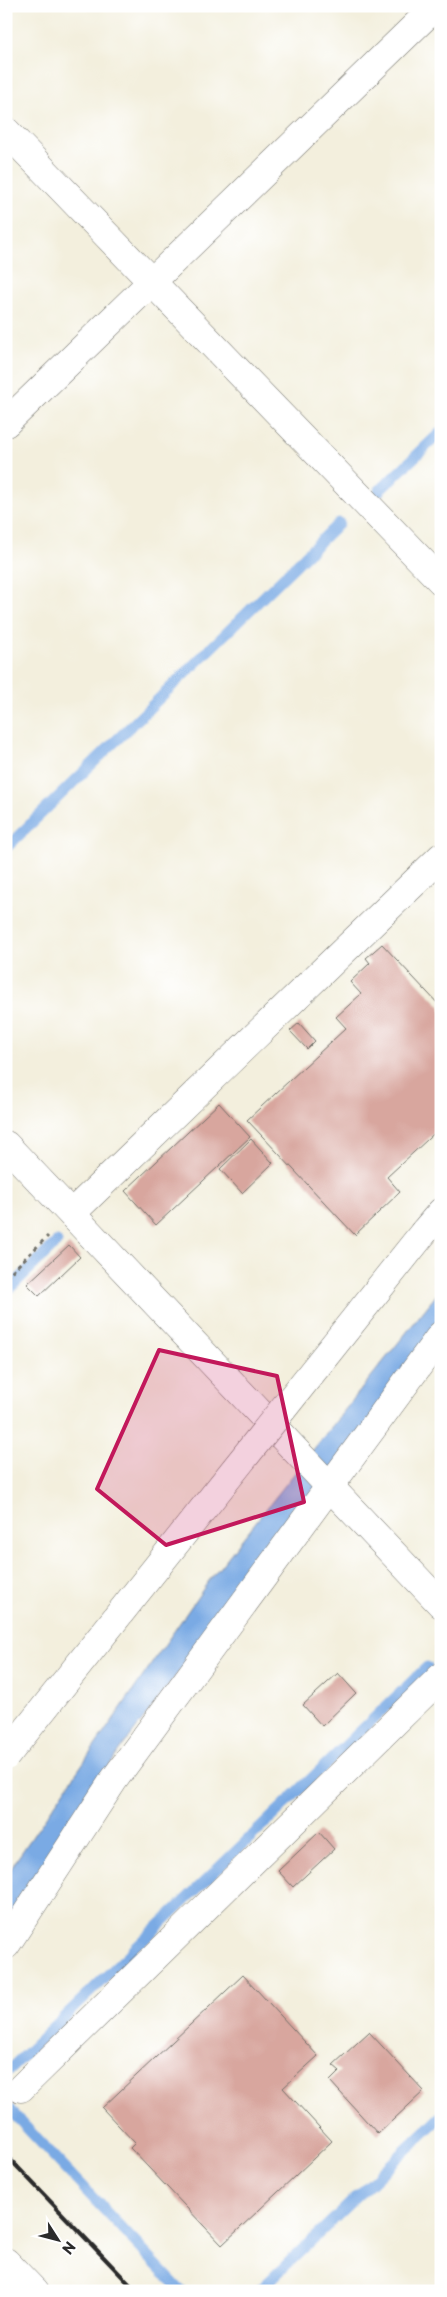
<svg xmlns="http://www.w3.org/2000/svg" width="447" height="2297" viewBox="0 0 447 2297" font-family="'Playpen Sans',sans-serif">
  <rect width="100%" height="100%" fill="#fff"/>
  <filter id="ink" filterUnits="userSpaceOnUse"><feTurbulence type="fractalNoise" baseFrequency=".02" numOctaves="2"/><feDisplacementMap in="SourceGraphic" scale="10" xChannelSelector="R" yChannelSelector="G"/><feConvolveMatrix kernelMatrix="1 2 1 2 8 2 1 2 1" color-interpolation-filters="sRGB"/></filter>
  <filter id="wash" filterUnits="userSpaceOnUse"><feTurbulence type="fractalNoise" baseFrequency=".0096" numOctaves="4" result="noise"/><feDisplacementMap in="SourceGraphic" scale="20" xChannelSelector="R" yChannelSelector="G"/><feGaussianBlur stdDeviation="1.12" result="paint"/><feColorMatrix in="noise" values="0 0 0 0 0 0 0 0 0 0 0 0 0 0 0 0 0 1.4 0 .05"/><feComposite in="paint" operator="in"/></filter>
  <g filter="url(#wash)">
    <rect width="100%" height="100%" fill="#f3efdd"/>
    <polygon fill="#7aaae4" stroke="#526a88" points="441,1289 441,1325 120,1750 6,1921 6,1877 17,1859 208,1582"/>
    <g fill="none" stroke-linecap="round" stroke-linejoin="round">
      <g stroke="#7aaae4" stroke-width="11">
        <polyline points="379,491 441,432"/>
        <polyline points="6,848 339,523"/>
        <polyline points="6,1292 57,1242"/>
        <polyline points="6,2073 427,1667"/>
        <polyline points="6,2106 181,2291"/>
        <polyline points="259,2291 441,2116"/>
      </g>
    </g>
    <g id="blocks">
      <g fill="#d8a69e">
        <polygon points="382,944 441,1007 441,1127 387,1177 400,1192 355,1235 247,1120 346,1028 336,1017 361,994 350,982 370,963 366,958"/>
        <polygon points="299,1023 315,1041 307,1049 290,1031"/>
        <polygon points="219,1103 250,1137 156,1225 125,1191"/>
        <polygon points="251,1139 273,1163 242,1193 220,1169"/>
        <polygon points="69,1245 80,1257 39,1296 27,1284"/>
        <polygon points="338,1673 356,1693 322,1726 303,1705"/>
        <polygon points="319,1832 334,1849 293,1887 278,1871"/>
        <polygon points="243,1975 318,2056 283,2088 332,2141 222,2245 130,2148 135,2143 102,2108"/>
        <polygon points="369,2032 424,2091 378,2134 330,2081 340,2071 333,2065"/>
      </g>
    </g>
  </g>
  <g filter="url(#ink)">
    <use href="#blocks" fill-opacity="0" stroke="#717069" stroke-width="1"/>
    <g fill="none" stroke-linecap="round" stroke-linejoin="round">
      <g stroke="#717069" stroke-width="29">
        <g id="minor">
          <polyline points="6,131 441,581"/>
          <polyline points="6,423 436,6"/>
          <polyline points="6,1145 441,1604"/>
          <polyline points="72,1213 441,857"/>
          <polyline points="6,1945 113,1781 441,1335"/>
          <polyline points="21,2088 441,1677"/>
          <polyline points="6,2262 34,2291"/>
        </g>
      </g>
      <g stroke="#717069" stroke-width="29">
        <polyline id="tertiary" points="424,1232 441,1212"/>
      </g>
      <polyline stroke="#717069" stroke-width="3" stroke-dasharray="4 4" stroke-linecap="butt" points="6,1277 48,1236"/>
      <use href="#minor" stroke="#fff" stroke-width="28"/>
      <use href="#tertiary" stroke="#fff" stroke-width="28"/>
      <polyline stroke="#2b2b2b" stroke-width="4" points="6,2155 136,2291"/>
      <g stroke="#717069" stroke-width="29" stroke-linecap="butt">
        <polyline id="tertiary-bridge" points="6,1756 424,1232"/>
      </g>
      <use href="#tertiary-bridge" stroke="#fff" stroke-width="28"/>
    </g>
  </g>
  <path fill="#c2185b" fill-opacity="0.2" stroke="#c2185b" stroke-width="4" stroke-linejoin="round" d="M159 1350 277 1376 304 1502 166 1545 97 1489Z"/>
  <rect width="447" height="2297" fill="none" stroke="#fff" stroke-width="25"/>
  <g transform="translate(58 2240) rotate(126)" stroke="#ffffff" stroke-width="4" paint-order="stroke">
  <path d="M0-4L9 19L0 12L-9 19Z" fill="#2b2b2b"/>
  <text y="-8" font-size="14" font-weight="bold" text-anchor="middle" fill="#2b2b2b">N</text>
  </g>
</svg>
